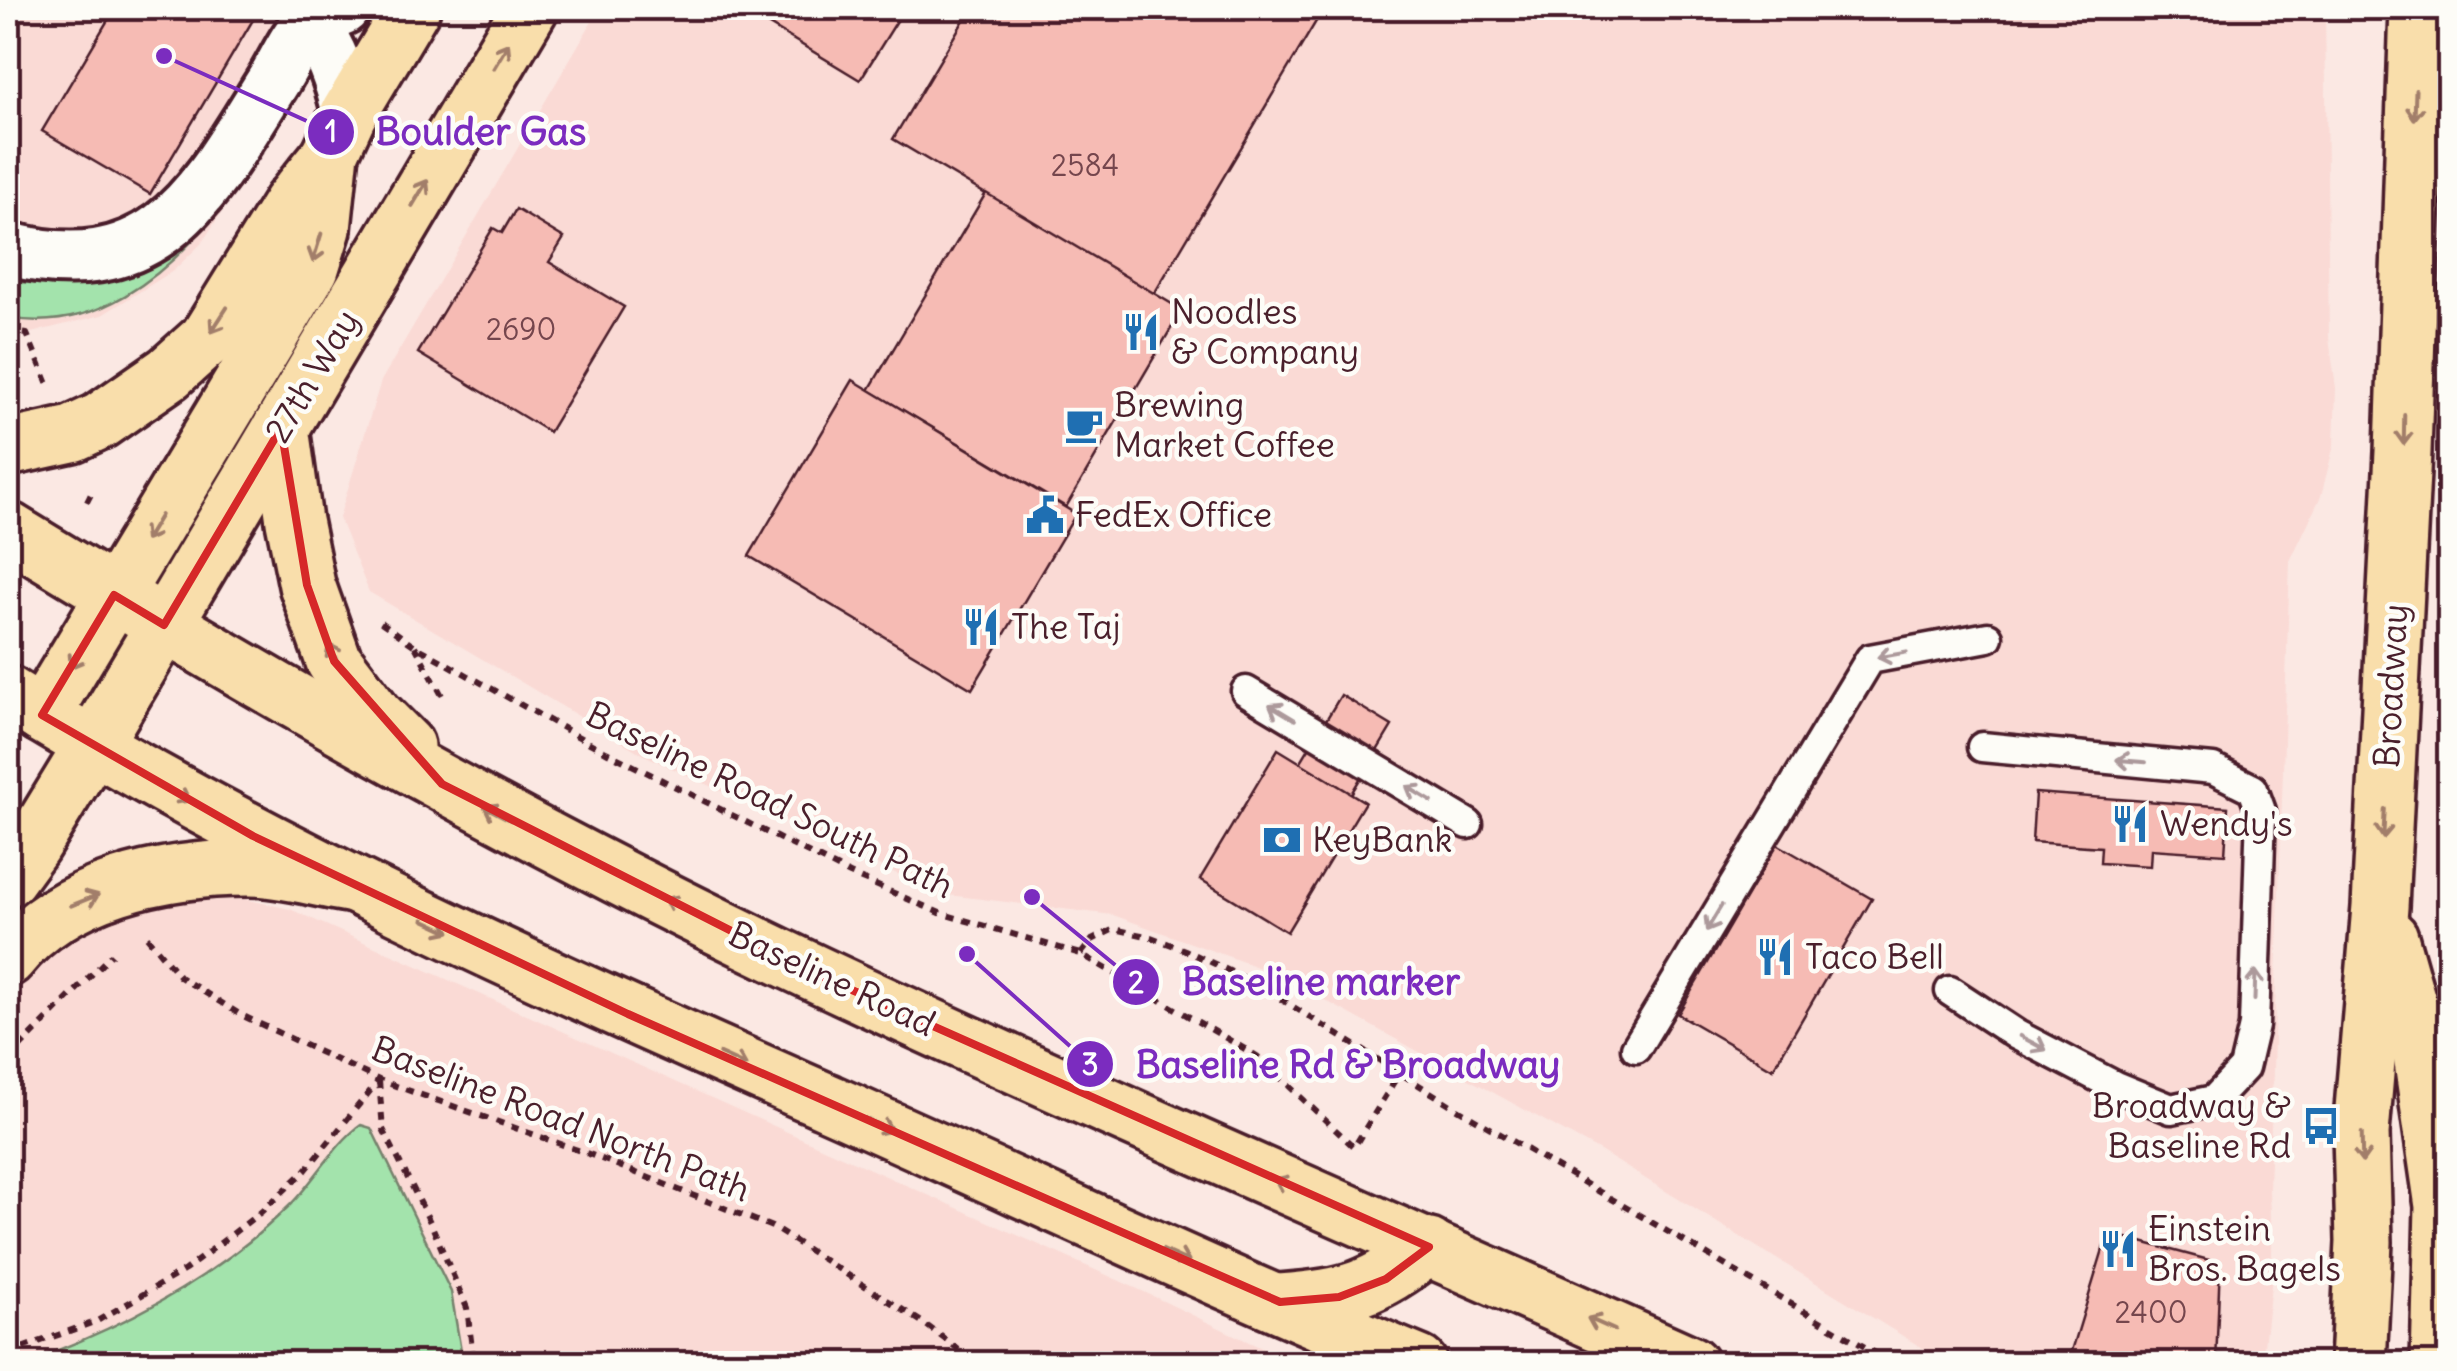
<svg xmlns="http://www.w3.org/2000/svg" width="2457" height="1371" viewBox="0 0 2457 1371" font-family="Delius,sans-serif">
  <rect width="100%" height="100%" fill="#fbe8e3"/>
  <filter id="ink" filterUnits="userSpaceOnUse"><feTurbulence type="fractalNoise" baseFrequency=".01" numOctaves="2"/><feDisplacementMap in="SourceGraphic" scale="20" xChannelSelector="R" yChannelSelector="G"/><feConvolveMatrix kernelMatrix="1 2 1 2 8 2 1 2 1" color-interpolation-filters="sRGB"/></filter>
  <g filter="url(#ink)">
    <g fill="#fadad5">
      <polygon points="8,8 340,8 287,112 201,244 173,271 102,315 27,334 8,331"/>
      <polygon points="600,8 2325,8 2329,338 2336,388 2334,445 2321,496 2290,561 2269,1189 2272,1276 2262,1363 1947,1363 1600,1151 1277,974 1113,915 940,894 644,755 369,592 339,518 381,381"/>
      <polygon points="222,894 290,909 1140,1290 1293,1363 8,1364 8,977 81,914"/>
    </g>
    <g fill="#a3e3ac" stroke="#76816c" stroke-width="2.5">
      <path d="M216 214C164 277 95 334 8 318V281C111 291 138 283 216 214Z"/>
      <path d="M361 1125 371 1128 451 1292 463 1363H24C119 1329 216 1278 289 1206 313 1183 335 1143 361 1125Z"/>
    </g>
    <g fill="#f6bbb4" stroke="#4a1f2b" stroke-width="2.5">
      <polygon points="115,8 260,8 150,194 42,131"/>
      <polygon points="741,8 905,8 860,80"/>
      <polygon points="971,8 1324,8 1154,294 893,139"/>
      <polygon points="986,193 1182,310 1066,507 869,390"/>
      <polygon points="516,209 564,238 549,262 624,307 549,432 418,353 493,228 502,233"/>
      <polygon points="853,380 1076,514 972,689 749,556"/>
      <polygon points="1341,695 1392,726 1351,794 1300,763"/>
      <polygon points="1278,749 1365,802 1287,932 1200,879"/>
      <polygon points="2035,793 2228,807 2225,854 2151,849 2150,866 2100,863 2101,847 2032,842"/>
      <polygon points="1777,844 1872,899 1773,1069 1678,1014"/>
      <polygon points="2108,1233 2220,1263 2216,1364 2068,1364"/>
    </g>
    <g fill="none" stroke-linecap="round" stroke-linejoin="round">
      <g stroke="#4a1f2b" stroke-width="35">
        <g id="lane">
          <polyline points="1246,691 1468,824"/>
          <polyline points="1950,991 2017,1035 2115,1086 2171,1109 2214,1100 2244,1068 2254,1026 2261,811 2253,789 2213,769 1982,747"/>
          <polyline points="1636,1048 1870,659 1988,637"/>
        </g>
      </g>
      <g stroke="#4a1f2b" stroke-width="60">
        <g id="street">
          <path d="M311 22C331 50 341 79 349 113"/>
          <path d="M8 249C158 287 203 193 272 83 284 64 294 40 309 24 317 16 333 12 343 8"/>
        </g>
      </g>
      <g stroke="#4a1f2b" stroke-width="62">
        <g id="primary">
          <polyline points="281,428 294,521 307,585 334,661 375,715 406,746"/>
          <polyline points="8,448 72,434 100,421 169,373 207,339 291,203 330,155"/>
          <path d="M8 530C271 691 539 844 819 975 1107 1110 1400 1234 1690 1364"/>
          <path d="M8 694C269 856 549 979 830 1103 1026 1190 1221 1282 1419 1364"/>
          <polyline points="42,715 311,268 323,229 331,152 349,113 412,8"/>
          <polyline points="93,745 530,8"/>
          <polyline points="2390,938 2419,1041 2443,1206 2439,1364"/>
          <path d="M1280 1302C1352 1296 1371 1290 1429 1247"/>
          <polyline points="2358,1364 2364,1242 2361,1133 2380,907 2403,452 2418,8"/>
        </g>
      </g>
      <g stroke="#4a1f2b" stroke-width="62">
        <g id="highway">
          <polyline points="8,878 32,845 93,745"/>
          <path d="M8 958C63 889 164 868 249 868 281 868 317 879 349 884"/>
        </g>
      </g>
      <g stroke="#4a1f2b" stroke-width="6" stroke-dasharray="8 8" stroke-linecap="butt">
        <polyline points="8,331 27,334 48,384"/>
        <polyline points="87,502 94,488"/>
        <polyline points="381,622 415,646 606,752 850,874 940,913 1081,954 1257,1056 1354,1147 1400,1072"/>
        <polyline points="415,646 445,701"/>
        <polyline points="147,937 180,977 241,1015 379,1080 589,1154 772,1227 922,1322 978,1364"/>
        <polyline points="1081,954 1092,940 1114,929 1151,937 1185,950 1255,983 1451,1105 1894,1364"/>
        <polyline points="8,1059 112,954"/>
        <polyline points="379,1081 383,1129 432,1226 467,1308 474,1364"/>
        <polyline points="8,1353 97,1321 185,1270 261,1212 305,1171 379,1080"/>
      </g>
      <use href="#lane" stroke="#fdfcf7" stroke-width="28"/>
      <use href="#street" stroke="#fdfcf7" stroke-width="52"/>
      <use href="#primary" stroke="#f9deab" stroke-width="55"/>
      <use href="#highway" stroke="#f9deab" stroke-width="55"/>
    </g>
    <defs><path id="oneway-shaft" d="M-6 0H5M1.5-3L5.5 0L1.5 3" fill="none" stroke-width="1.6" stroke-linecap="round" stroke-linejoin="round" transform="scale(2.5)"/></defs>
    <g stroke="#a27e6b">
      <use href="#oneway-shaft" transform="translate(501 56) rotate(-59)"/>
      <use href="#oneway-shaft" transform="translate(2415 105) rotate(92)"/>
      <use href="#oneway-shaft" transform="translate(420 193) rotate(-59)"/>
      <use href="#oneway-shaft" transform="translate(317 248) rotate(107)"/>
      <use href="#oneway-shaft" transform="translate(219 320) rotate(123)"/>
      <use href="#oneway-shaft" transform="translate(2404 430) rotate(91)"/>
      <use href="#oneway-shaft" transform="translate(153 528) rotate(121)"/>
      <use href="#oneway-shaft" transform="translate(78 655) rotate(121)"/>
      <use href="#oneway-shaft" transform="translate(335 657) rotate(-117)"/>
      <use href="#oneway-shaft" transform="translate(177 794) rotate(29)"/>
      <use href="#oneway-shaft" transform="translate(497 813) rotate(-152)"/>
      <use href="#oneway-shaft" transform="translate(2384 824) rotate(93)"/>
      <use href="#oneway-shaft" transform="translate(85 900) rotate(-22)"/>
      <use href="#oneway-shaft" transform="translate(677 905) rotate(-154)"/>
      <use href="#oneway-shaft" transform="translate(437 926) rotate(25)"/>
      <use href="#oneway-shaft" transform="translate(733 1060) rotate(24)"/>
      <use href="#oneway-shaft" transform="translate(879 1125) rotate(24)"/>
      <use href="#oneway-shaft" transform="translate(2362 1148) rotate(89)"/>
      <use href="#oneway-shaft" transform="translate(1288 1185) rotate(-156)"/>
      <use href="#oneway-shaft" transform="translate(1176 1256) rotate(24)"/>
      <use href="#oneway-shaft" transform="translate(1601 1324) rotate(-156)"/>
    </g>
    <g stroke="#ac999b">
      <use href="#oneway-shaft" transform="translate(1892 655) rotate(170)"/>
      <use href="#oneway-shaft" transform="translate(1282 712) rotate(-149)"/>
      <use href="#oneway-shaft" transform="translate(2131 761) rotate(-175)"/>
      <use href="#oneway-shaft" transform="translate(1419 794) rotate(-149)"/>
      <use href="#oneway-shaft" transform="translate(1714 918) rotate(121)"/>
      <use href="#oneway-shaft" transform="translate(2255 985) rotate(-88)"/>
      <use href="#oneway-shaft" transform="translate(2033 1043) rotate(28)"/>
    </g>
  </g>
  <path fill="none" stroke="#d62828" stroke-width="8" stroke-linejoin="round" d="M281 428 307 585 334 661 442 784 816 974 1429 1247 1386 1279 1339 1297 1280 1302 628 1014 253 836 42 715 114 595 164 625Z"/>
  <defs>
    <g id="restaurant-bare" transform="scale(3)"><path d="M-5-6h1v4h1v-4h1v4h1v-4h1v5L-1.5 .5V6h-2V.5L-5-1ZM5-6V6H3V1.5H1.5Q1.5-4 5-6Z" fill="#1f6fb2" stroke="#fdfcf7" stroke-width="2.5" paint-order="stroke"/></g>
    <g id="cafe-bare" transform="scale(3)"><path d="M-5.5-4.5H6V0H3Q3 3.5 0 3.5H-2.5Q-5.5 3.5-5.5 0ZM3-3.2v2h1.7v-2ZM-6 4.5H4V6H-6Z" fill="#1f6fb2" stroke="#fdfcf7" stroke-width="2.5" paint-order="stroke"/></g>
    <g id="civic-bare" transform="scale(3)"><path d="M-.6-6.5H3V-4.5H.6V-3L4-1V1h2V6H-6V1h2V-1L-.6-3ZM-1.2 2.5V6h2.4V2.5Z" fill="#1f6fb2" stroke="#fdfcf7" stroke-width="2.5" paint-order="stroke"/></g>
    <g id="bank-bare" transform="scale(3)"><path d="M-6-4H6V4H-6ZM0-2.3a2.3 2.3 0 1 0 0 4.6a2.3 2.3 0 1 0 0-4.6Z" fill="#1f6fb2" stroke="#fdfcf7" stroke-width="2.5" paint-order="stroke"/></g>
    <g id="bus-bare" transform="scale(3)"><path d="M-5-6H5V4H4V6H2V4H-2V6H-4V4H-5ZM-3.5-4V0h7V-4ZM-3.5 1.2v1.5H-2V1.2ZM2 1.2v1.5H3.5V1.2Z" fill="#1f6fb2" stroke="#fdfcf7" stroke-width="2.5" paint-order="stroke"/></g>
  </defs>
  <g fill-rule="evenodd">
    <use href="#restaurant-bare" x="1141" y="332"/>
    <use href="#cafe-bare" x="1084" y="425"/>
    <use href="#civic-bare" x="1045" y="515"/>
    <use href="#restaurant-bare" x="981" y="627"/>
    <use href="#restaurant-bare" x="2130" y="824"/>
    <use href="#bank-bare" x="1282" y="840"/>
    <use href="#restaurant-bare" x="1775" y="957"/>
    <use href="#bus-bare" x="2321" y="1126"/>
    <use href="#restaurant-bare" x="2118" y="1249"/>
  </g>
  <g text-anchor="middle" stroke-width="9" stroke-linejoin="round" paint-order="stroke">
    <g font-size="30" fill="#75464d">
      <text x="1085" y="176">2584</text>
      <text x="521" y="340">2690</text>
      <text x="2151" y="1323">2400</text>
    </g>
    <g font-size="35" fill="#4a1f2b" stroke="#fdfcf7" text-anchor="start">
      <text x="1171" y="324">Noodles<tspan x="1171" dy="40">&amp; Company</tspan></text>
      <text x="1114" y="417">Brewing<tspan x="1114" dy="40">Market Coffee</tspan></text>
      <text x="1075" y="527">FedEx Office</text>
      <text x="1011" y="639">The Taj</text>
      <text x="2160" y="836">Wendy's</text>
      <text x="1312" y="852">KeyBank</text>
      <text x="1805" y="969">Taco Bell</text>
      <text x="2291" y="1118" text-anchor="end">Broadway &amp;<tspan x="2291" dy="40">Baseline Rd</tspan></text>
      <text x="2148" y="1241">Einstein<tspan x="2148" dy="40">Bros. Bagels</tspan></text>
    </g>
    <g font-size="35" fill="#4a1f2b" stroke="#fdfcf7">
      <text transform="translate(312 376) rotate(-59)" y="12">27th Way</text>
      <text transform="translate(2391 686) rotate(-87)" y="12">Broadway</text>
      <text transform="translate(770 800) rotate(26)" y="12">Baseline Road South Path</text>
      <text transform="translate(832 979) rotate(25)" y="12">Baseline Road</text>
      <text transform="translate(561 1119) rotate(21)" y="12">Baseline Road North Path</text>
    </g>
  </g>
  <path fill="none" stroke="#7b2cbf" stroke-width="4" d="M164 56L331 132M1032 897L1136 982M967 954L1090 1064"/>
  <g fill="#7b2cbf" stroke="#fdfcf7" stroke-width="4">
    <circle cx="164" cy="56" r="10"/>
    <circle cx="1032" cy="897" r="10"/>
    <circle cx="967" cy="954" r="10"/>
    <circle cx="331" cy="132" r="25"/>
    <circle cx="1136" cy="982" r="25"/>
    <circle cx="1090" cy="1064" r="25"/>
  </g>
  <g font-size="30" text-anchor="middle" font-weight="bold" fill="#fff">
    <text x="331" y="142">1</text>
    <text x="1136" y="993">2</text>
    <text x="1090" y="1075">3</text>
  </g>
  <g font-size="38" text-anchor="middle" font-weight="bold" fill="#7b2cbf" stroke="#fdfcf7" stroke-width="9" stroke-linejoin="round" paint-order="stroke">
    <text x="481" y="145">Boulder Gas</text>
    <text x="1321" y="995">Baseline marker</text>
    <text x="1348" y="1078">Baseline Rd &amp; Broadway</text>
  </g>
  <rect width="2457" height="1371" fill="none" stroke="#fdfcf7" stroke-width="40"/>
  <rect x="20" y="20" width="2417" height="1331" fill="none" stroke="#4a1f2b" stroke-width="4" filter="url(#ink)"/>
</svg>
